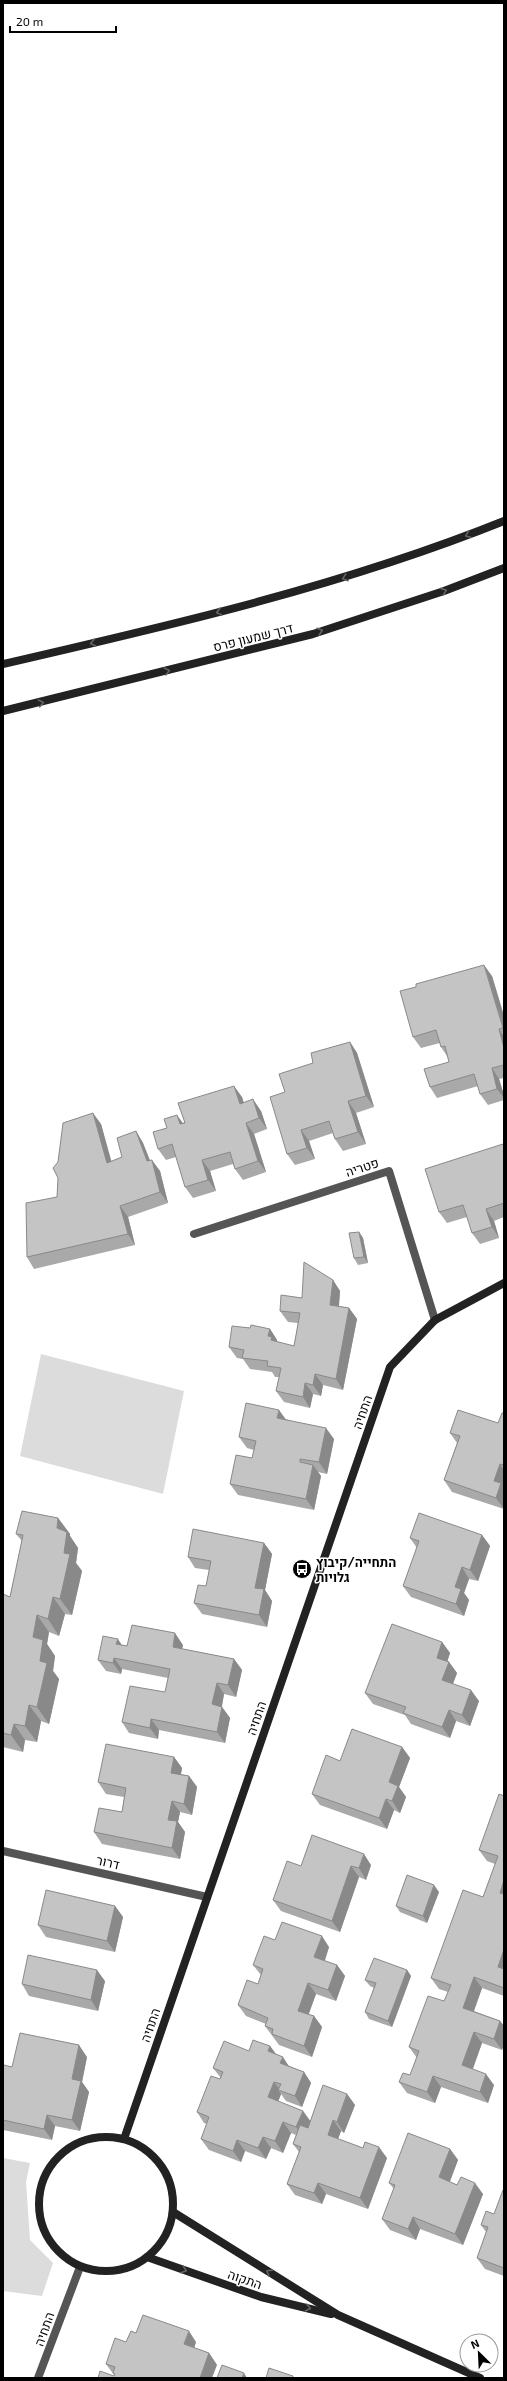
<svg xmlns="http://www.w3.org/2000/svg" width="507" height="2381" viewBox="0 0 507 2381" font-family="'Exo 2',Heebo,sans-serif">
  <rect width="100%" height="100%" fill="#fff"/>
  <g fill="#dcdcdc">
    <polygon points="41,1354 184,1391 163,1494 20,1456"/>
    <polygon points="3,2158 30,2163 26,2182 30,2240 53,2263 42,2296 3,2291"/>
  </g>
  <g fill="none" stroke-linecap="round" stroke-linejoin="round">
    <g stroke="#555" stroke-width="8">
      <polyline points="194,1234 389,1171 435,1320"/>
      <polyline points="3,1851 207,1897"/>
      <polyline points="38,2378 80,2267"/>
    </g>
    <g stroke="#222" stroke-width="8">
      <path d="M3 664C172 625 342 586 504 521"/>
      <polyline points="3,711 313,634 444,591 504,568"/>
      <circle cx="106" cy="2204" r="67"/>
      <polyline points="124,2139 390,1367 435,1320 504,1283"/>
      <polyline points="173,2212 338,2315 480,2378"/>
      <polyline points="147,2257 261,2297 331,2314"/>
    </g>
  </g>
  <g fill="#a9a9a9">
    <polygon points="492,976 504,1016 504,1078 499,1079 504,1095 504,1100 488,1105 480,1094 478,1086 437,1098 430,1087 449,1062 447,1056 441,1047 440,1043 421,1048 413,1037"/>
    <polygon points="350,1042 357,1053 374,1107 356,1113 366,1144 343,1151 335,1139 333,1133 309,1141 315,1159 295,1165 287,1154 285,1092 313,1063"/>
    <polygon points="242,1097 244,1103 261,1111 267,1129 254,1134 266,1172 243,1180 235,1169 233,1164 210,1171 216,1191 193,1198 185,1187 176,1157 166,1160 158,1149 183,1123"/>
    <polygon points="101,1124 111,1162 122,1157 136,1131 143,1143 150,1160 160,1171 168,1203 128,1217 135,1245 34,1269 27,1257"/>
    <polygon points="504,1146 504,1217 494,1221 499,1238 480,1244 472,1233 467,1217 447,1223 439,1212"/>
    <polygon points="359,1232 363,1238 368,1263 358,1265 354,1258"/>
    <polygon points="333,1280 340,1291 339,1306 349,1308 357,1319 343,1390 323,1385 321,1396 313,1394 310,1408 284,1402 276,1391 279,1377 275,1377 272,1372 250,1369 243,1359 237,1358 229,1347 270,1329 277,1340 277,1342 294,1346 298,1323 288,1322 280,1311"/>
    <polygon points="504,1413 504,1485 503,1487 504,1509 452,1492 444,1480 457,1443 450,1433 498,1423"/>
    <polygon points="286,1419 334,1439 327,1474 318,1472 321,1476 314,1510 238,1495 230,1484 252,1458 254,1450 247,1448 239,1437"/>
    <polygon points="58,1518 70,1534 70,1536 78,1548 76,1563 82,1571 72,1615 65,1614 59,1636 49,1632 47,1644 55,1656 53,1671 59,1679 49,1724 41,1721 37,1742 25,1740 23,1752 3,1747 3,1594 10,1597 22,1541 16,1534"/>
    <polygon points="482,1535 490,1546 478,1581 469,1579 464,1593 469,1600 464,1616 411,1597 403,1586 417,1548 410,1538"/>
    <polygon points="264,1543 272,1554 265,1590 272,1601 267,1627 202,1614 194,1603 206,1586 209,1570 195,1568 188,1557"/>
    <polygon points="442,1642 450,1653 447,1661 449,1662 457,1673 453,1684 479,1701 470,1726 456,1721 450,1738 411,1724 405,1715 373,1704 365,1693"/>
    <polygon points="122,1645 127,1646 183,1645 182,1649 234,1659 242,1670 236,1697 224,1694 222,1707 230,1718 225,1743 159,1730 158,1739 129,1733 122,1722 165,1692 168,1678 122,1669 121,1674 106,1671 98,1660"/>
    <polygon points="402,1747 410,1758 399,1787 406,1797 400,1813 394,1810 387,1829 320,1805 312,1794 340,1761"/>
    <polygon points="174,1757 182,1768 181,1774 189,1776 197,1787 192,1815 180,1812 178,1822 185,1832 180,1859 102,1844 94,1832 122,1812 124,1797 106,1794 98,1782"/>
    <polygon points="504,1796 504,1996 482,1988 474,2011 500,2021 504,2026 504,2044 502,2050 482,2043 473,2069 494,2085 488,2103 441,2087 435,2103 407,2093 399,2082 410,2075 417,2058 409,2047 444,2001 448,1992 439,1989 431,1978 483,1897 495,1864 487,1861 479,1850"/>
    <polygon points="371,1865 366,1880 359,1877 340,1932 281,1911 273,1900 301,1866"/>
    <polygon points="439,1892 427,1923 400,1912 396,1906"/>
    <polygon points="115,1906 123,1917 115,1952 46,1937 38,1925"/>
    <polygon points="275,1940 329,1947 325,1961 337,1965 345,1976 336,2001 316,1994 308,2014 314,2016 322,2027 312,2057 279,2045 265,2026 266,2024 246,2016 238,2005 258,1984 261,1975 253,1965"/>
    <polygon points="407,1970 411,1976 392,2027 369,2019 365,2012 374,1988 370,1986 365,1980"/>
    <polygon points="105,1981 98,2011 29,1996 22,1984"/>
    <polygon points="270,2046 276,2054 289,2066 304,2072 311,2083 302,2107 286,2101 281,2094 278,2102 303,2111 310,2121 347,2094 355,2105 344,2133 341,2131 338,2139 387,2158 368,2209 326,2194 322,2204 295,2195 287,2184 299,2152 293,2144 296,2135 291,2133 283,2153 271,2148 266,2159 245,2151 241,2162 209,2150 201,2139 207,2124 204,2123 197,2112 221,2078 213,2068 249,2051"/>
    <polygon points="87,2057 82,2082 89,2092 80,2131 55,2126 52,2140 3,2130 3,2067 12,2067"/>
    <polygon points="450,2149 458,2160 450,2182 483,2194 463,2245 420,2229 416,2240 390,2230 382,2219 394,2189 389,2183"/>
    <polygon points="504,2190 504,2276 485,2269 477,2258 486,2232 481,2225 494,2214"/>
    <polygon points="136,2333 196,2342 194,2348 209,2353 217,2365 114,2376 114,2375 106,2364"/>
  </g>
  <g fill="#898989">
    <polygon points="484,965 492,976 504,1016 504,1029"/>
    <polygon points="499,1029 504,1037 504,1048"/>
    <polygon points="350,1042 357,1053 374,1107 366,1096"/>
    <polygon points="492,1068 499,1079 504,1095 504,1098 497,1089"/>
    <polygon points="234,1086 242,1097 247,1115 240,1104"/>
    <polygon points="253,1099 261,1111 267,1129 259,1118"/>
    <polygon points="348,1101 356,1113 366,1144 358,1132"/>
    <polygon points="93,1113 101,1124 115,1174 107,1163"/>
    <polygon points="177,1115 185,1126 180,1124"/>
    <polygon points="246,1123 254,1134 266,1172 258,1161"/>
    <polygon points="301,1130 309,1141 315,1159 307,1148"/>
    <polygon points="136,1131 143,1143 154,1172 147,1161"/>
    <polygon points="152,1160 160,1171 168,1203 160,1192"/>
    <polygon points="202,1160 210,1171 216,1191 208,1180"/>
    <polygon points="120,1206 128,1217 135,1245 128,1234"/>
    <polygon points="486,1209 494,1221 499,1238 492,1227"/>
    <polygon points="359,1232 363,1238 368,1263 364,1257"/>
    <polygon points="333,1280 340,1291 338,1316 330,1305"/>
    <polygon points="349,1308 357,1319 343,1390 336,1379"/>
    <polygon points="270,1329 277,1340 277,1343 279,1351 268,1336"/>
    <polygon points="315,1374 323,1385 321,1396 313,1385"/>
    <polygon points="305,1383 313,1394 310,1408 303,1397"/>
    <polygon points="279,1410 287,1421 277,1418"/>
    <polygon points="326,1428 334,1439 327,1474 319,1462"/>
    <polygon points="500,1464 504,1470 504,1485 503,1487 504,1488 504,1509 496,1498 494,1481"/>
    <polygon points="313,1465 321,1476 314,1510 306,1499"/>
    <polygon points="58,1518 70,1534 70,1536 78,1548 76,1563 82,1571 72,1615 60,1599 64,1553 57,1528"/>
    <polygon points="482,1535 490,1546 478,1581 470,1570"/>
    <polygon points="264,1543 272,1554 265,1590 272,1601 267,1627 259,1615 255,1588"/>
    <polygon points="462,1567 469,1579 464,1593 469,1600 464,1616 456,1604 455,1587"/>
    <polygon points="53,1597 65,1614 59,1636 48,1619"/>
    <polygon points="37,1615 49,1632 47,1644 55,1656 53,1671 59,1679 49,1724 37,1707 40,1661 33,1637"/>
    <polygon points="175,1633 183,1645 180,1658 173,1647"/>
    <polygon points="118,1639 125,1650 116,1644"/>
    <polygon points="442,1642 450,1653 445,1669 437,1658"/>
    <polygon points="114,1658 122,1669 121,1674 113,1663"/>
    <polygon points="234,1659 242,1670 236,1697 228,1685"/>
    <polygon points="449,1662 457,1673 450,1691 442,1680"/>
    <polygon points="217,1683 224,1694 220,1715 212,1704"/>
    <polygon points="471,1690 479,1701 470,1726 462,1715"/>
    <polygon points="29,1705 41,1721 37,1742 25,1726"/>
    <polygon points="222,1707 230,1718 225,1743 217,1732"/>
    <polygon points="449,1710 456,1721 450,1738 442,1727"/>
    <polygon points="151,1719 159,1730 158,1739 150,1728"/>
    <polygon points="14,1724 25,1740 23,1752 11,1735"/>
    <polygon points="402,1747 410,1758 399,1787 406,1797 400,1813 392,1801 389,1782"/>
    <polygon points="174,1757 182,1768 179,1784 171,1773"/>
    <polygon points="189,1776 197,1787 192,1815 184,1804"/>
    <polygon points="386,1799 394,1810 387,1829 379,1818"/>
    <polygon points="172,1801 180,1812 178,1822 185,1832 180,1859 172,1848 168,1820"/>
    <polygon points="364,1854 371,1865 366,1880 359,1868"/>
    <polygon points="351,1866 359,1877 340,1932 332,1921"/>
    <polygon points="504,1880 504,1899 500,1893"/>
    <polygon points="434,1885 439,1892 427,1923 423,1916"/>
    <polygon points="115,1906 123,1917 115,1952 107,1941"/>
    <polygon points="322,1936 329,1947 322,1968 314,1957"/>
    <polygon points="504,1949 504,1975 498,1967"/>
    <polygon points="337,1965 345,1976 336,2001 328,1990"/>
    <polygon points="97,1970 105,1981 98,2011 91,2000"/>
    <polygon points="407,1970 411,1976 392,2027 388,2021"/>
    <polygon points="474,1977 482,1988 471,2019 463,2008"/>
    <polygon points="308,1983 316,1994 306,2022 298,2011"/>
    <polygon points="314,2016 322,2027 312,2057 304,2046"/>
    <polygon points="500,2021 504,2026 504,2044 502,2050 494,2039"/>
    <polygon points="474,2032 482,2043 470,2076 462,2065"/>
    <polygon points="79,2045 87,2057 82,2082 89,2092 80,2131 72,2120 72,2079"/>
    <polygon points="270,2046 278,2057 268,2051"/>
    <polygon points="283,2057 290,2068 280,2063"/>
    <polygon points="304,2072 311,2083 302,2107 295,2096"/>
    <polygon points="486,2074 494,2085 488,2103 480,2092"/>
    <polygon points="433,2076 441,2087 435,2103 427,2092"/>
    <polygon points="274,2082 281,2091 278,2090 281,2094 275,2109 268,2097"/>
    <polygon points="347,2094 355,2105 344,2133 337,2122"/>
    <polygon points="303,2111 311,2122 304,2138 296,2127"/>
    <polygon points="47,2115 55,2126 52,2140 44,2129"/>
    <polygon points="333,2120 341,2131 335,2147 328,2135"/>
    <polygon points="283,2122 291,2133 283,2153 275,2141"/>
    <polygon points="263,2137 271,2148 266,2159 258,2148"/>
    <polygon points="237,2140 245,2151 241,2162 233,2151"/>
    <polygon points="379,2147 387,2158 368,2209 360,2198"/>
    <polygon points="450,2149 458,2160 447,2188 439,2177"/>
    <polygon points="318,2183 326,2194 322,2204 314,2193"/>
    <polygon points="475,2183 483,2194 463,2245 455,2234"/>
    <polygon points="413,2217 420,2229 416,2240 408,2229"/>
    <polygon points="189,2331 196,2342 192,2355 184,2344"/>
    <polygon points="209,2353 217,2365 212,2378 200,2378"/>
    <polygon points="244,2373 247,2378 242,2378"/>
  </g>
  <g fill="#c4c4c4" stroke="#898989">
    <polygon points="484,965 503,1028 499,1029 504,1048 504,1065 492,1068 497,1089 480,1094 474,1074 430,1087 424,1069 449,1062 445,1046 441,1047 436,1030 413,1037 400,991 416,987 416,984"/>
    <polygon points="350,1042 366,1096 348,1101 358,1132 335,1139 329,1121 301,1130 307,1148 287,1154 270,1097 285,1092 279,1074 313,1063 311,1053"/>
    <polygon points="234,1086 240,1104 253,1099 259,1118 246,1123 258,1161 235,1169 230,1152 202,1160 208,1180 185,1187 172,1144 158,1149 153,1132 167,1128 164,1119 177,1115 180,1124 185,1123 178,1103"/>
    <polygon points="93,1113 107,1163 122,1157 117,1138 136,1131 147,1161 152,1160 160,1192 120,1206 128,1234 27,1257 26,1203 57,1197 58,1178 53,1168 58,1162 63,1123"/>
    <polygon points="503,1144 504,1148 504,1203 486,1209 492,1227 472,1233 463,1205 439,1212 425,1169"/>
    <polygon points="359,1232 364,1257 354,1258 349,1233"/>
    <polygon points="304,1262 333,1280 330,1305 349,1308 336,1379 315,1374 313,1385 305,1383 303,1397 276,1391 281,1368 267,1366 268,1361 242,1358 244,1350 229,1347 232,1326 250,1328 251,1325 270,1329 268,1336 272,1337 271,1340 294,1346 300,1313 280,1311 281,1295 302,1298"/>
    <polygon points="246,1403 279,1410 277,1418 326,1428 319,1462 300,1459 300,1462 313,1465 306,1499 230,1484 236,1455 252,1458 256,1441 239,1437"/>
    <polygon points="458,1410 498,1423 502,1413 504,1413 504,1465 500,1464 494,1481 501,1483 496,1498 444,1480 460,1436 450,1433"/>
    <polygon points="22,1511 58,1518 57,1528 67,1532 64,1553 70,1554 60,1599 53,1597 48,1619 37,1615 33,1637 43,1640 40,1661 47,1663 37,1707 29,1705 25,1726 14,1724 11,1735 3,1733 3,1594 10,1597 23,1535 16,1534"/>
    <polygon points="419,1513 482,1535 470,1570 462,1567 455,1587 461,1589 456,1604 403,1586 419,1541 410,1538"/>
    <polygon points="193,1529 264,1543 255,1588 264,1589 259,1615 194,1603 198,1585 206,1586 211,1561 188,1557"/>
    <polygon points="392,1624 442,1642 437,1658 449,1662 442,1680 471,1690 462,1715 449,1710 442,1727 403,1713 406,1707 365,1693"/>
    <polygon points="132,1625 175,1633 173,1647 234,1659 228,1685 217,1683 212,1704 222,1707 217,1732 151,1719 150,1728 122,1722 130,1686 165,1692 170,1669 114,1658 113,1663 98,1660 103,1636 118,1639 116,1644 127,1646"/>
    <polygon points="352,1729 402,1747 389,1782 398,1786 392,1801 386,1799 379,1818 312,1794 326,1755 340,1761"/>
    <polygon points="106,1744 174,1757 171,1773 189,1776 184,1804 172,1801 168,1820 177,1821 172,1848 94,1832 99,1808 122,1812 126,1788 98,1782"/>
    <polygon points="499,1794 504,1796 504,1880 500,1893 504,1894 504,1949 498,1967 504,1969 504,1988 474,1977 463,2008 500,2021 494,2039 474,2032 462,2065 486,2074 480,2092 433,2076 427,2092 399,2082 403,2073 410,2075 419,2051 409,2047 428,1996 444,2001 451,1985 431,1978 463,1890 483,1897 498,1856 479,1850"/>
    <polygon points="312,1835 364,1854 359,1868 351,1866 332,1921 273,1900 287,1861 301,1866"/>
    <polygon points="407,1875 434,1885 423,1916 396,1906"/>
    <polygon points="46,1890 115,1906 107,1941 38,1925"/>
    <polygon points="282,1922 322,1936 314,1957 337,1965 328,1990 308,1983 298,2011 314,2016 304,2046 272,2034 273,2029 265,2026 268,2018 238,2005 247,1980 258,1984 263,1969 253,1965 264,1936 275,1940"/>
    <polygon points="28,1955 97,1970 91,2000 22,1984"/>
    <polygon points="374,1958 407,1970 388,2021 365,2012 376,1983 365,1980"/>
    <polygon points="20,2033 79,2045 72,2079 81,2081 72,2120 47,2115 44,2129 3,2120 3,2067 4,2065 12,2067"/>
    <polygon points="253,2040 270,2046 268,2051 283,2057 280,2063 304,2072 295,2096 278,2090 281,2084 274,2082 268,2097 303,2111 296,2127 283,2122 275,2141 263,2137 258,2148 237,2140 233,2151 201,2139 209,2117 197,2112 211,2076 220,2079 223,2072 213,2068 224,2041 249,2051"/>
    <polygon points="323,2085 347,2094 337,2122 333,2120 328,2135 363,2148 365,2142 379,2147 360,2198 318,2183 314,2193 287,2184 301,2147 293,2144 300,2125 308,2128"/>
    <polygon points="408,2133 450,2149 439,2177 457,2185 461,2177 475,2183 455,2234 413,2217 408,2229 382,2219 395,2185 389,2183"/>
    <polygon points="503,2190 504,2190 504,2268 477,2258 488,2227 481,2225 486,2211 494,2214"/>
    <polygon points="143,2315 189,2331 184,2344 209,2353 200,2378 98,2378 100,2371 114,2376 115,2374 113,2373 115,2367 106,2364 115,2338 126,2342 131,2331 136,2333"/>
    <polygon points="222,2365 244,2373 242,2378 217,2378"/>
    <polygon points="269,2368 293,2376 293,2378 266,2378"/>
  </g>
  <defs><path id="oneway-chevron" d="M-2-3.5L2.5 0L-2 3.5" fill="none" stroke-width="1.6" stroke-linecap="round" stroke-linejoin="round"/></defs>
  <g stroke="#646464">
    <use href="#oneway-chevron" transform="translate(468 535) rotate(159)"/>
    <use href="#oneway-chevron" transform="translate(345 578) rotate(161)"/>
    <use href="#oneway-chevron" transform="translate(444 591) rotate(-20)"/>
    <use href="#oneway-chevron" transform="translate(219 612) rotate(165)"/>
    <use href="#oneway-chevron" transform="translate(320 631) rotate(-18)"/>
    <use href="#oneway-chevron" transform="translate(93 643) rotate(167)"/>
    <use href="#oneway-chevron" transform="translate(167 671) rotate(-14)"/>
    <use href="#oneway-chevron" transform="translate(41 703) rotate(-12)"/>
    <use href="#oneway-chevron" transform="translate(184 2270) rotate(19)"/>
    <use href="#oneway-chevron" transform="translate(269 2272) rotate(-148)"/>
    <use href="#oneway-chevron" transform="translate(308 2308) rotate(13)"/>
  </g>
  <defs>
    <g id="bus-disc" transform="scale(1)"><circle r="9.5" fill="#000" stroke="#fff"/><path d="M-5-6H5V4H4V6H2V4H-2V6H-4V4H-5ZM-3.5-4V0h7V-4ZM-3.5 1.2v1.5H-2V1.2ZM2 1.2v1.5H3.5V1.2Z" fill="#fff"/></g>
  </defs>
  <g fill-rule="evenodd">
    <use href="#bus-disc" x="302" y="1569"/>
  </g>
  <g text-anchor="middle" stroke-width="3" stroke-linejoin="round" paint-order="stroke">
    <g font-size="13" fill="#000" stroke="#fff">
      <text transform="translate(253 637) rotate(-14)" y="5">דרך שמעון פרס</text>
      <text transform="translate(362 1167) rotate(-18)" y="5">פטריה</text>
      <text transform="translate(362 1412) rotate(-71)" y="5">התחיה</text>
      <text transform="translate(256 1718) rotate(-71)" y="5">התחיה</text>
      <text transform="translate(108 1862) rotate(13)" y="5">דרור</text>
      <text transform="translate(150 2025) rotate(-71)" y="5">התחיה</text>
      <text transform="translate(245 2279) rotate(19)" y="5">התקוה</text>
      <text transform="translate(44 2329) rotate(-70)" y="5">התחיה</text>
    </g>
    <g font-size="13" font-weight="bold" fill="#000" stroke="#fff" text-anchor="start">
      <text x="316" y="1567">התחייה/קיבוץ<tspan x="316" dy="15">גלויות</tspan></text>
    </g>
  </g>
  <rect width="507" height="2381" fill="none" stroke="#000000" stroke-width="8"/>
  <g transform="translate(479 2353) rotate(336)"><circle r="19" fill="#ffffff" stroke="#999999"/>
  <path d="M0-3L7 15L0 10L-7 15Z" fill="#000000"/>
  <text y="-6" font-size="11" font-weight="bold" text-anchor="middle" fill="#000000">N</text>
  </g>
  <path d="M10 26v6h106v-6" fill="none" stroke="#000000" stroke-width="2"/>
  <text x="16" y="26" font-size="12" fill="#000000" stroke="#ffffff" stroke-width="3" paint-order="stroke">20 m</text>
</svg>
